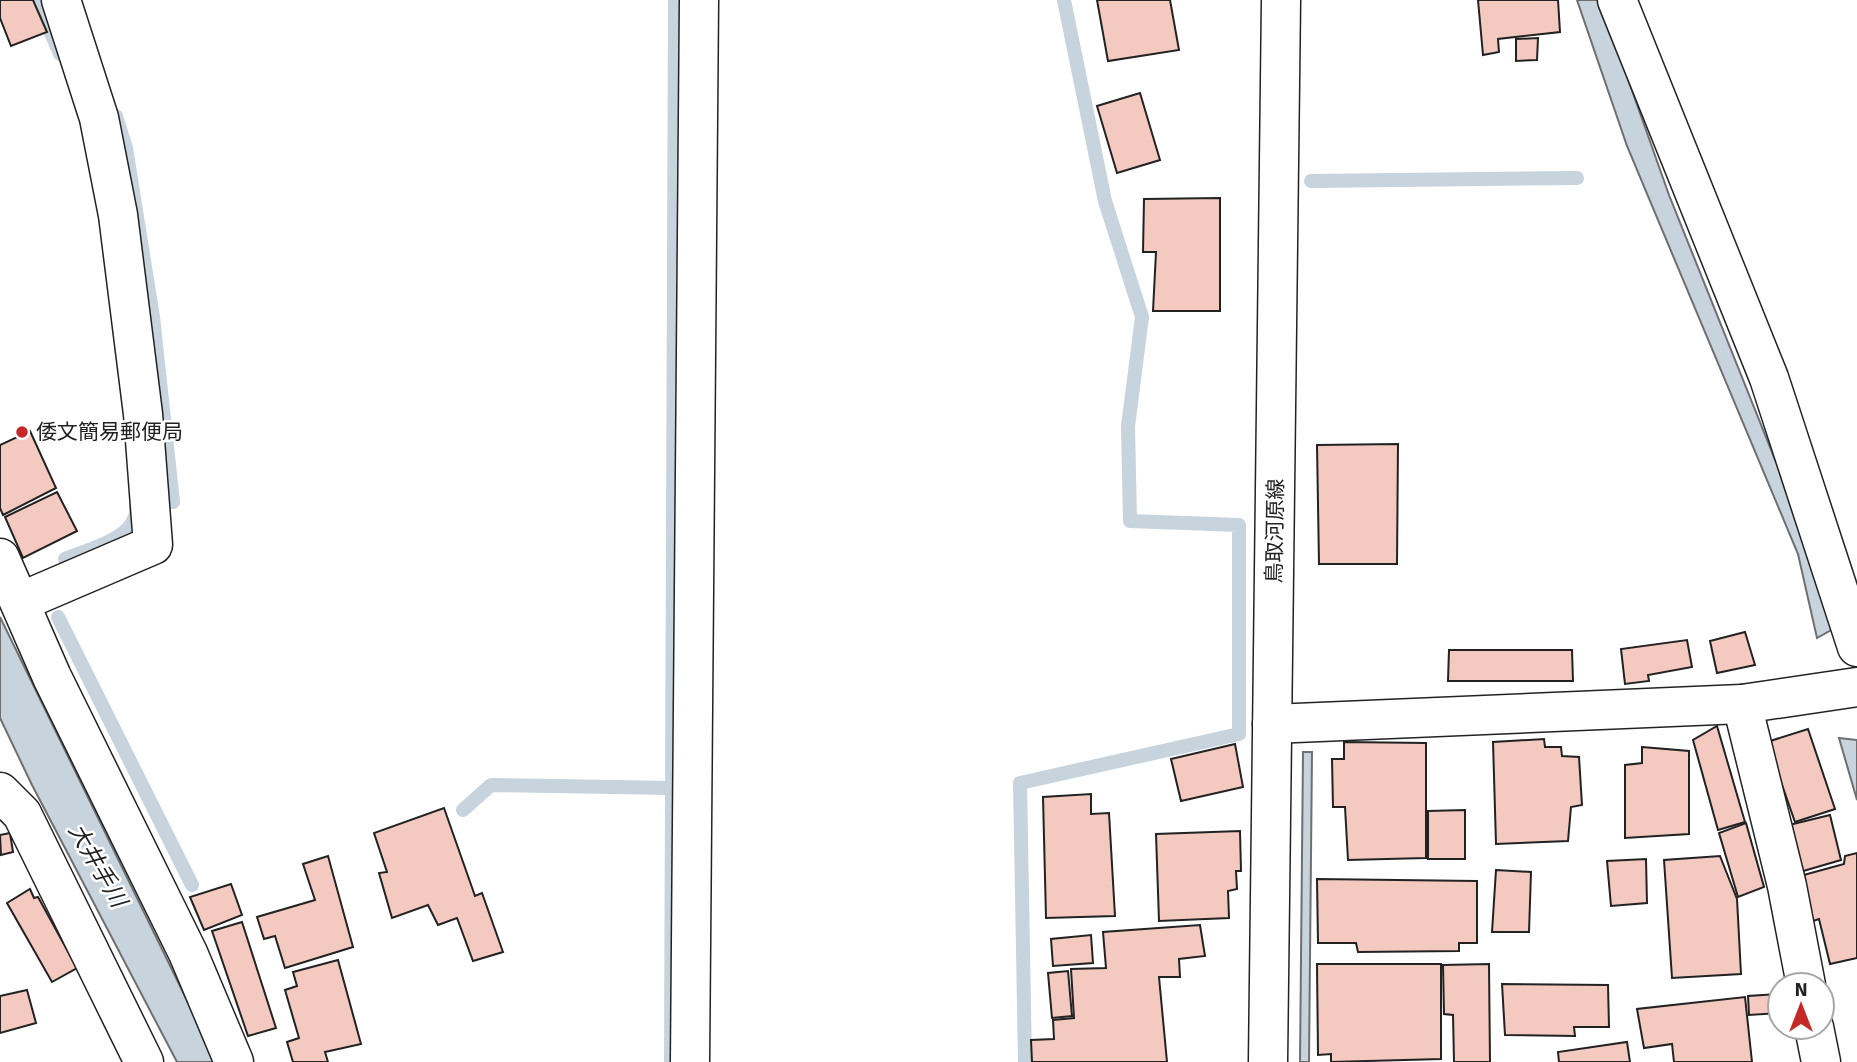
<svg xmlns="http://www.w3.org/2000/svg" width="1857" height="1062" viewBox="0 0 1857 1062" font-family="Signika,'Noto Sans JP',sans-serif">
  <rect width="100%" height="100%" fill="#fff"/>
  <g fill="#c7d3dd" stroke="#6f6f6f" stroke-width="2">
    <polygon points="1577,0 1600,0 1669,195 1808,542 1833,629 1817,638 1798,554 1627,146"/>
    <polygon points="0,617 217,1062 177,1062 32,785 0,718"/>
    <polygon points="1839,738 1857,740 1857,800"/>
    <polygon points="1303,752 1312,752 1309,1062 1300,1062"/>
  </g>
  <g fill="none" stroke-linecap="round" stroke-linejoin="round">
    <g stroke="#c7d3dd" stroke-width="14">
      <polyline points="37,0 60,54"/>
      <polyline points="116,116 126,148 153,317 173,502"/>
      <polyline points="1311,181 1577,178"/>
      <path d="M65 559C89 549 140 538 136 505"/>
      <polyline points="58,617 192,885"/>
      <polyline points="463,810 491,785 671,788"/>
      <polyline points="671,1062 675,0"/>
      <polyline points="1025,1062 1020,783 1239,734 1239,525 1130,521 1128,426 1142,317 1105,201 1064,0"/>
    </g>
  </g>
  <g fill="#f3c9c0" stroke="#222" stroke-width="2">
    <polygon points="0,0 33,0 47,32 11,46 0,18"/>
    <polygon points="1097,0 1170,0 1179,50 1108,61"/>
    <polygon points="1478,0 1558,0 1560,32 1498,39 1499,52 1483,55"/>
    <polygon points="1538,38 1537,60 1516,61 1516,39"/>
    <polygon points="1140,93 1160,160 1117,173 1097,106"/>
    <polygon points="1220,198 1220,311 1153,311 1156,252 1143,252 1144,199"/>
    <polygon points="30,431 56,488 3,515 0,508 0,445"/>
    <polygon points="1398,444 1397,564 1319,564 1317,445"/>
    <polygon points="57,492 77,531 23,558 5,517"/>
    <polygon points="1745,632 1755,665 1717,673 1710,641"/>
    <polygon points="1687,640 1692,667 1648,675 1649,681 1625,684 1621,649"/>
    <polygon points="1449,650 1572,650 1573,681 1448,681"/>
    <polygon points="1717,726 1745,822 1718,830 1693,740"/>
    <polygon points="1808,729 1835,809 1795,822 1767,742"/>
    <polygon points="1544,739 1545,747 1561,747 1562,756 1579,757 1582,805 1571,807 1568,841 1496,844 1493,742"/>
    <polygon points="1344,742 1426,743 1426,858 1348,860 1345,807 1333,807 1332,759 1344,759"/>
    <polygon points="1235,744 1243,787 1181,801 1171,759"/>
    <polygon points="1642,747 1689,751 1689,834 1625,838 1625,765 1642,763"/>
    <polygon points="1091,794 1091,814 1109,813 1115,916 1046,918 1043,797"/>
    <polygon points="444,808 475,896 482,893 503,952 473,961 457,918 438,925 428,905 392,918 379,873 387,872 374,833"/>
    <polygon points="1465,810 1465,859 1428,859 1428,811"/>
    <polygon points="1830,815 1841,860 1800,872 1789,825"/>
    <polygon points="1746,823 1764,887 1738,897 1719,833"/>
    <polygon points="1240,831 1241,871 1236,871 1237,889 1228,891 1229,918 1159,921 1156,834"/>
    <polygon points="10,833 13,852 1,855 0,835"/>
    <polygon points="1857,853 1857,958 1830,964 1819,919 1810,922 1800,876 1844,864 1845,856"/>
    <polygon points="328,856 353,947 285,968 275,936 264,939 257,917 315,900 303,864"/>
    <polygon points="1720,856 1737,899 1741,974 1672,978 1664,860"/>
    <polygon points="1646,859 1647,903 1611,906 1607,861"/>
    <polygon points="1496,870 1531,872 1529,932 1492,932"/>
    <polygon points="1317,879 1477,881 1477,943 1459,943 1459,951 1358,952 1356,943 1318,943"/>
    <polygon points="231,884 242,915 204,930 190,897"/>
    <polygon points="30,889 34,898 38,897 77,968 52,982 7,903"/>
    <polygon points="242,922 276,1028 248,1036 212,931"/>
    <polygon points="1200,925 1205,956 1179,959 1180,977 1159,977 1167,1062 1032,1062 1031,1040 1054,1039 1053,1020 1074,1018 1071,969 1106,968 1103,932"/>
    <polygon points="1091,935 1093,963 1053,966 1051,939"/>
    <polygon points="338,960 361,1044 325,1052 328,1062 293,1062 287,1042 299,1038 285,990 297,986 293,972"/>
    <polygon points="1317,964 1441,964 1441,1059 1331,1062 1331,1054 1318,1055"/>
    <polygon points="1489,964 1490,1062 1454,1062 1453,1015 1444,1014 1443,965"/>
    <polygon points="1068,971 1072,1016 1052,1018 1048,973"/>
    <polygon points="1502,984 1608,985 1609,1027 1574,1027 1575,1036 1505,1035"/>
    <polygon points="27,990 36,1023 0,1033 0,996"/>
    <polygon points="1778,994 1780,1013 1749,1015 1748,996"/>
    <polygon points="1745,997 1752,1062 1674,1062 1672,1044 1644,1048 1637,1009"/>
    <polygon points="1627,1042 1630,1062 1559,1062 1558,1052"/>
  </g>
  <g fill="none" stroke-linecap="round" stroke-linejoin="round">
    <g stroke="#222" stroke-width="41">
      <g id="minor">
        <polyline points="1617,0 1769,378 1857,647"/>
        <polyline points="0,558 52,677 188,953 234,1062"/>
        <polyline points="20,602 153,545 143,414 118,215 99,118 61,0"/>
        <polyline points="1742,704 1787,886 1806,985"/>
        <polyline points="1272,724 1742,704 1857,687"/>
        <polyline points="0,792 22,814 144,1062"/>
        <polyline points="1814,1027 1821,1062"/>
        <polyline points="690,1062 699,0"/>
      </g>
    </g>
    <g stroke="#222" stroke-width="41">
      <polyline id="primary" points="1268,1062 1281,0"/>
    </g>
    <use href="#minor" stroke="#fff" stroke-width="38"/>
    <use href="#primary" stroke="#fff" stroke-width="38"/>
  </g>
  <circle fill="#c62828" stroke="#fff" stroke-width="2.5" cx="22" cy="432" r="7"/>
  <g text-anchor="middle" stroke-width="5" stroke-linejoin="round" paint-order="stroke">
    <g font-size="21" fill="#222" stroke="#fff" text-anchor="start">
      <text x="36" y="439">倭文簡易郵便局</text>
    </g>
    <g font-size="21" fill="#222" stroke="#fff">
      <text transform="translate(1275 531) rotate(-89)" y="7">鳥取河原線</text>
    </g>
    <g font-size="23" font-style="italic" fill="#222" stroke="#fff">
      <text transform="translate(98 865) rotate(60)" y="8">大井手川</text>
    </g>
  </g>
  <g transform="translate(1801 1006)"><circle r="33" fill="#ffffff" stroke="#a7a7a7" stroke-width="2"/>
  <path d="M0-5L12 26L0 18L-12 26Z" fill="#c62828"/>
  <text y="-10" font-size="19" font-weight="bold" text-anchor="middle" fill="#222222">N</text>
  </g>
</svg>
